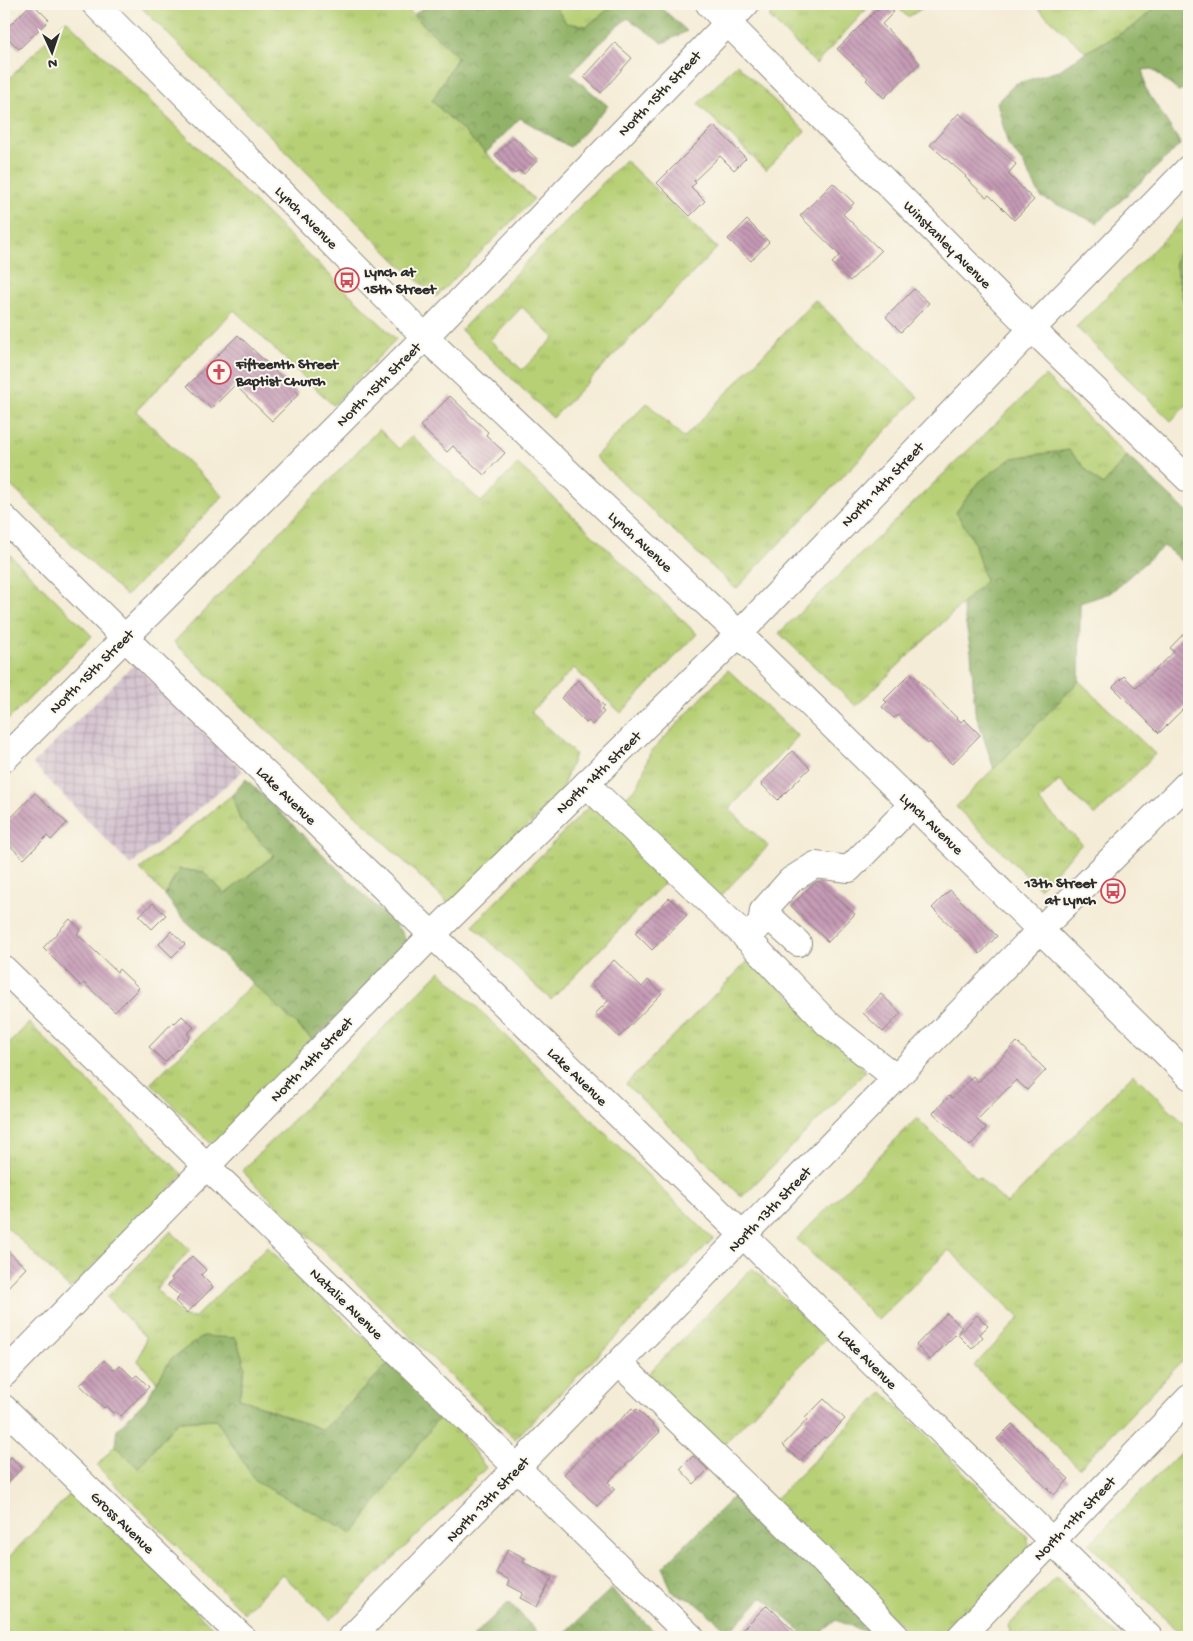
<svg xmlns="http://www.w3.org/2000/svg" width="1193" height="1641" viewBox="0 0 1193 1641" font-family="'Gochi Hand',sans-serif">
  <defs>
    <pattern id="industrial-grid" width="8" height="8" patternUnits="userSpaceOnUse" patternTransform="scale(1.25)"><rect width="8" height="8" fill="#d0bdcc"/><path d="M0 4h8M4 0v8" fill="none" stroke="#a99aa6"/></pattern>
    <pattern id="grass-tufts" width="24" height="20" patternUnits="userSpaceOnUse" patternTransform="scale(1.25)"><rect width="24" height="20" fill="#b7d076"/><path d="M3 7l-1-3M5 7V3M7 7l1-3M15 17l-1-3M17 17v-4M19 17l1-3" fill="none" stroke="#9eb366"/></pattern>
    <pattern id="forest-crowns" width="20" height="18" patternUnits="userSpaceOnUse" patternTransform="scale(1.25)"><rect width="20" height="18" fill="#91b267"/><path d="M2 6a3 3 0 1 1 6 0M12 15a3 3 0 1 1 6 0" fill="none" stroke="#779155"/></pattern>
    <pattern id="building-back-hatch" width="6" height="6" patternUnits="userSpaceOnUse" patternTransform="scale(1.25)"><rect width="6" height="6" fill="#c59ab5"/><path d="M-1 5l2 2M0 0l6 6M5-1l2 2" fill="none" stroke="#a07e93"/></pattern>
  </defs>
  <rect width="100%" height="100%" fill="#fbf7ec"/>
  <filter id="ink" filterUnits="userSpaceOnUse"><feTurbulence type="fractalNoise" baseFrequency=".02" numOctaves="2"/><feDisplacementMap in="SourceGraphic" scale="10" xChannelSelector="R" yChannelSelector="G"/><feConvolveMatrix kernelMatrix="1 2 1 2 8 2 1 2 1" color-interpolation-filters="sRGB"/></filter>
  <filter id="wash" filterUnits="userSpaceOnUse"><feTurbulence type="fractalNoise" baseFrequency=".0096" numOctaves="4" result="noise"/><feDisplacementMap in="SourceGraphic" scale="20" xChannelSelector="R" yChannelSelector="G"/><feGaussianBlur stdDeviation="1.12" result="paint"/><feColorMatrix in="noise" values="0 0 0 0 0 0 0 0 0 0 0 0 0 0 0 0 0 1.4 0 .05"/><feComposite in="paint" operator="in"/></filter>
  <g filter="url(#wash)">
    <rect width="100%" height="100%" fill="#f4ecd6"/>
    <polygon fill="url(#industrial-grid)" points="134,664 243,771 131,865 33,764"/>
    <g fill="url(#grass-tufts)" stroke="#717e50" fill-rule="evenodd">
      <polygon points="138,4 402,4 458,56 432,101 534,199 436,297 395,260"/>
      <polygon points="554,4 619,4 615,5 587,26 566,24"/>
      <polygon points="782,4 871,4 816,64 769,17"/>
      <polygon points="893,4 929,4 908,17"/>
      <polygon points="1033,4 1159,4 1133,27 1086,52"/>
      <polygon points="66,20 396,339 333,405 234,310 136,411 223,496 126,596 4,479 4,84"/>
      <polygon points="737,64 805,131 766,170 698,104"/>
      <path d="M625 160 717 248 553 418 461 330ZM522 307 554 338 522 370 490 340Z"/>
      <polygon points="1189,214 1189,225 1175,263 1189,324 1189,402 1171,421 1076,327"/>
      <polygon points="815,300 918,397 736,589 595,457 647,403 684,438"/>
      <polygon points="1045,376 1127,456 1103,485 1093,477 1069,450 956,512 974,542 986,581 856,706 779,633"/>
      <polygon points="379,429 399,449 412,436 481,502 518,464 697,634 621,713 574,668 531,712 575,754 560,793 451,906 174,642"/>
      <polygon points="4,549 92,636 4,724"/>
      <polygon points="728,670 798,736 729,809 768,846 717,900 617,806 639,784 650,753"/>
      <polygon points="1079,681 1155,754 1095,816 1059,781 1039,801 1082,844 1039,888 956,807"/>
      <polygon points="232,795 240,820 274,855 225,894 204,872 179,869 165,895 140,869"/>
      <polygon points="593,802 670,877 551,1000 473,925"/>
      <polygon points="751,958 866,1071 742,1197 626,1084"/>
      <polygon points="440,971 713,1239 515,1439 242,1171"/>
      <polygon points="253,983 313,1040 213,1146 151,1083"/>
      <polygon points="29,1023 183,1175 70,1289 4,1224 4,1049"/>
      <polygon points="1133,1074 1189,1128 1189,1354 1079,1468 974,1366 1020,1318 949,1250 878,1320 797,1239 917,1118 977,1178 979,1177 1007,1204"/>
      <polygon points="171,1231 190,1250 156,1289 184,1317 194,1318 267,1247 390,1362 323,1430 239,1398 245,1366 171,1359 157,1382 138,1361 146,1338 107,1297"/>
      <polygon points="752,1268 826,1339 720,1448 646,1376"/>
      <polygon points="883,1392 1027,1536 1030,1552 944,1637 912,1637 774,1500"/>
      <polygon points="442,1413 456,1427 486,1468 330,1620 282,1574 244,1613 97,1466 115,1445 138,1467 178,1421 216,1419 256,1482"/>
      <polygon points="1189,1444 1189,1637 1184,1637 1089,1544"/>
      <polygon points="75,1489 222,1637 4,1637 4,1562"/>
      <polygon points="1056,1577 1119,1637 1012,1637 1008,1626"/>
    </g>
    <g fill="url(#forest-crowns)" stroke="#5e6e49">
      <polygon points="429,4 554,4 566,23 587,26 615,4 657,4 687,31 663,43 628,18 615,28 570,74 608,106 570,147 520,118 486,153 432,101 458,57 413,15"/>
      <polygon points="1159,4 1189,4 1189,11 1187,13 1189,32 1189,87 1178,91 1152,69 1143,70 1145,88 1181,144 1097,223 1041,197 1023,163 1008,145 997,102 1015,84 1058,71 1086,52 1133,27"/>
      <polygon points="1189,225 1189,324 1175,263"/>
      <polygon points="1069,450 1093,477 1103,485 1127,456 1189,514 1189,567 1164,546 1110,593 1080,603 1079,681 994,769 975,711 971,651 962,604 985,581 974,542 956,512 980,481 1012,458"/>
      <polygon points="246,779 402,932 409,949 313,1040 181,916 165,895 179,869 204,872 225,894 274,856 240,820 232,795"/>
      <polygon points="203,1336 236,1338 245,1366 239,1398 323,1430 390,1362 442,1413 353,1533 256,1482 216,1419 178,1421 138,1468 115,1445 117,1429 146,1400 171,1359"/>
      <polygon points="741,1489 877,1626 868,1633 836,1620 815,1637 807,1637 763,1597 729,1632 695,1602 672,1592 663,1567"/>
      <polygon points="611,1589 653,1630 653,1637 561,1637"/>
      <polygon points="509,1602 542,1637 472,1637"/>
    </g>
    <g id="blocks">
      <g fill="url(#building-back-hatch)">
        <polygon points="31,4 33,4 49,20 19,49 4,34 4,31"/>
        <polygon points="882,4 885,4 894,12 882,24 920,63 884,98 866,80 868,78 837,49"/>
        <polygon points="615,43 632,58 601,93 584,77"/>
        <polygon points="959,113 1016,164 1008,174 1034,200 1014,220 989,195 986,197 965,177 966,176 930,145"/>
        <polygon points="714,126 746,158 734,170 720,156 694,181 696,183 691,187 705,201 690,216 657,183"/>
        <polygon points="514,137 538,160 524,174 519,170 515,174 495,155"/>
        <polygon points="833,183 854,203 843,214 881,251 850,281 832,263 840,255 800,216"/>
        <polygon points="747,220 769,242 751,261 728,239"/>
        <polygon points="914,289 929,303 901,332 886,317"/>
        <polygon points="238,335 299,394 272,421 235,385 211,409 187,386"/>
        <polygon points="450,396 488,432 486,435 505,453 484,475 453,446 447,452 420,426"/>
        <polygon points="1189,628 1189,703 1159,733 1113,687 1124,676 1136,688 1174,652 1170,648"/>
        <polygon points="911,673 961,722 964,719 980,735 952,764 930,742 928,744 898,715 894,718 882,707 887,702 884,700"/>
        <polygon points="578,680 604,706 601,709 604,712 592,725 589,721 586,723 561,698"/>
        <polygon points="792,751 810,768 778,800 761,784"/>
        <polygon points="35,793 67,823 51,840 47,836 24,859 4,840 4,825"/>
        <polygon points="818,881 855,914 828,942 791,906 812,885"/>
        <polygon points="950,890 997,936 980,954 932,908"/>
        <polygon points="669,898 687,915 652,950 635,933"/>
        <polygon points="153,903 166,915 152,929 139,916"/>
        <polygon points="70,919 81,929 77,934 117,972 119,969 139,988 115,1012 84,983 81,986 43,948"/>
        <polygon points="171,931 185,944 172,957 159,944"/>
        <polygon points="614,960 642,987 648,980 662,993 619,1037 595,1014 608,1001 591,984"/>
        <polygon points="881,994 901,1013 883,1032 863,1013"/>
        <polygon points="182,1016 194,1027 187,1034 190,1037 165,1062 149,1047 173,1022 175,1023"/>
        <polygon points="1017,1042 1046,1070 1027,1090 1016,1080 977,1120 986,1128 970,1146 933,1113 949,1096 952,1098 973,1076 978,1082"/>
        <polygon points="4,1247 26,1268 4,1291"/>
        <polygon points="192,1256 206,1270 201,1275 213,1287 187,1313 175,1301 180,1296 167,1285 173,1280 171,1278"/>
        <polygon points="947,1313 962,1328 930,1360 916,1345"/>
        <polygon points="977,1315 988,1326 980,1334 983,1337 972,1349 958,1335"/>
        <polygon points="104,1360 115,1370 120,1365 133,1378 137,1375 149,1387 121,1416 115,1411 113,1413 106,1406 104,1408 80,1385"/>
        <polygon points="824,1399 845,1419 826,1438 824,1437 800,1461 783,1445 807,1420 805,1418"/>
        <polygon points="632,1408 635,1411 637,1409 660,1432 608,1482 615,1489 597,1506 564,1474"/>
        <polygon points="1012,1424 1069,1479 1054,1495 997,1439"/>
        <polygon points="693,1456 708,1470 694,1484 680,1469"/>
        <polygon points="11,1457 22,1468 4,1487 4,1464"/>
        <polygon points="508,1549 525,1558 523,1562 552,1577 537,1607 520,1598 523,1593 508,1585 510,1580 496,1573"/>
        <polygon points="767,1605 800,1637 735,1637"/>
      </g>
    </g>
  </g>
  <g filter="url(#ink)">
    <use href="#blocks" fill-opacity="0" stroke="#908c80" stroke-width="1"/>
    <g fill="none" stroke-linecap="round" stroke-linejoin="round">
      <g stroke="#908c80" stroke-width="28">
        <g id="minor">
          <polyline points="95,4 425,337 739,634 1189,1076"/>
          <polyline points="709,4 1032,329 1189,480"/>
          <polyline points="4,518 124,637 743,1235 1149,1637"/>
          <polyline points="4,759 425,337 746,4"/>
          <polyline points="586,784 742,933 827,1023 896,1078"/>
          <polyline points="763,911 798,943"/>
          <polyline points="746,938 761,924 763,911 791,880 815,865 849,869 913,804"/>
          <polyline points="4,969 691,1637"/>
          <polyline points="619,1363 817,1555 897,1637"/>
          <polyline points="4,1374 432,935 739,634 1032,329 1189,168"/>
          <polyline points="4,1408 242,1637"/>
          <polyline points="352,1637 1041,929 1189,782"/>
          <polyline points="960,1637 1189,1398"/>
        </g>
      </g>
      <use href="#minor" stroke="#fff" stroke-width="26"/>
    </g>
  </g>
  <defs>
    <g id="bus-ring" transform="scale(1.25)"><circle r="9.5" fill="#fbf7ec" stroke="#d1495b" stroke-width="1.5"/><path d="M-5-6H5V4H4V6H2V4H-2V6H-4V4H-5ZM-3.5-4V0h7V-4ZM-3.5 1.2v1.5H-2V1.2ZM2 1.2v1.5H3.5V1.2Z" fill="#d1495b"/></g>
    <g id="church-ring" transform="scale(1.25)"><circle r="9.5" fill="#fbf7ec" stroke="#d1495b" stroke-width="1.5"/><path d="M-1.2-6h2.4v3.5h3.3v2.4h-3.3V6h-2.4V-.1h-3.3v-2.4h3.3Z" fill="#d1495b"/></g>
  </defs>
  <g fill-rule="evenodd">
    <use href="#bus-ring" x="347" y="280"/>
    <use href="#church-ring" x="219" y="372"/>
    <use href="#bus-ring" x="1113" y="891"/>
  </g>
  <g text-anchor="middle" stroke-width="4" stroke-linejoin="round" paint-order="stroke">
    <g font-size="15" fill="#2b2b2b" stroke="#fbf7ec">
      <text transform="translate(659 93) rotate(-46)" y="5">North 15th Street</text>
      <text transform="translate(307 217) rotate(45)" y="5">Lynch Avenue</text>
      <text transform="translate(948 244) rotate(45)" y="5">Winstanley Avenue</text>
      <text transform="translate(378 384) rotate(-45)" y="5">North 15th Street</text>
      <text transform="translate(882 484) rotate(-46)" y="5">North 14th Street</text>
      <text transform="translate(641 541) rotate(43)" y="5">Lynch Avenue</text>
      <text transform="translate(91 671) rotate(-45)" y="5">North 15th Street</text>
      <text transform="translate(598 772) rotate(-44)" y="5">North 14th Street</text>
      <text transform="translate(287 795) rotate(44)" y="5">Lake Avenue</text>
      <text transform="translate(932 823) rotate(44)" y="5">Lynch Avenue</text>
      <text transform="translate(311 1059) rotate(-46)" y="5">North 14th Street</text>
      <text transform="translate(578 1076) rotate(44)" y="5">Lake Avenue</text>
      <text transform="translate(769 1209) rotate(-46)" y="5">North 13th Street</text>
      <text transform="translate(347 1303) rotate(44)" y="5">Natalie Avenue</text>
      <text transform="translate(868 1359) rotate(45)" y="5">Lake Avenue</text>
      <text transform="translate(487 1499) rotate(-46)" y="5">North 13th Street</text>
      <text transform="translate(1074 1518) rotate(-46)" y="5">North 11th Street</text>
      <text transform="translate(123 1522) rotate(44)" y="5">Gross Avenue</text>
    </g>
    <g font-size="15" font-weight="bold" fill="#2b2b2b" stroke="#fbf7ec" text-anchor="start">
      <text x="364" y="276">Lynch at<tspan x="364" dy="17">15th Street</tspan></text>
      <text x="236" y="368">Fifteenth Street<tspan x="236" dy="17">Baptist Church</tspan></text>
      <text x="1096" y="887" text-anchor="end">13th Street<tspan x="1096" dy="17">at Lynch</tspan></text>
    </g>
  </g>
  <rect width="1193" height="1641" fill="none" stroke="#fbf7ec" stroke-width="20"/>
  <g transform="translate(52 52) rotate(177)" stroke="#fbf7ec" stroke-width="4" paint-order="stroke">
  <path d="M0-4L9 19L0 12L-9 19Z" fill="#2b2b2b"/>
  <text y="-8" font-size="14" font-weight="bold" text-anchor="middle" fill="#2b2b2b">N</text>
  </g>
</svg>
